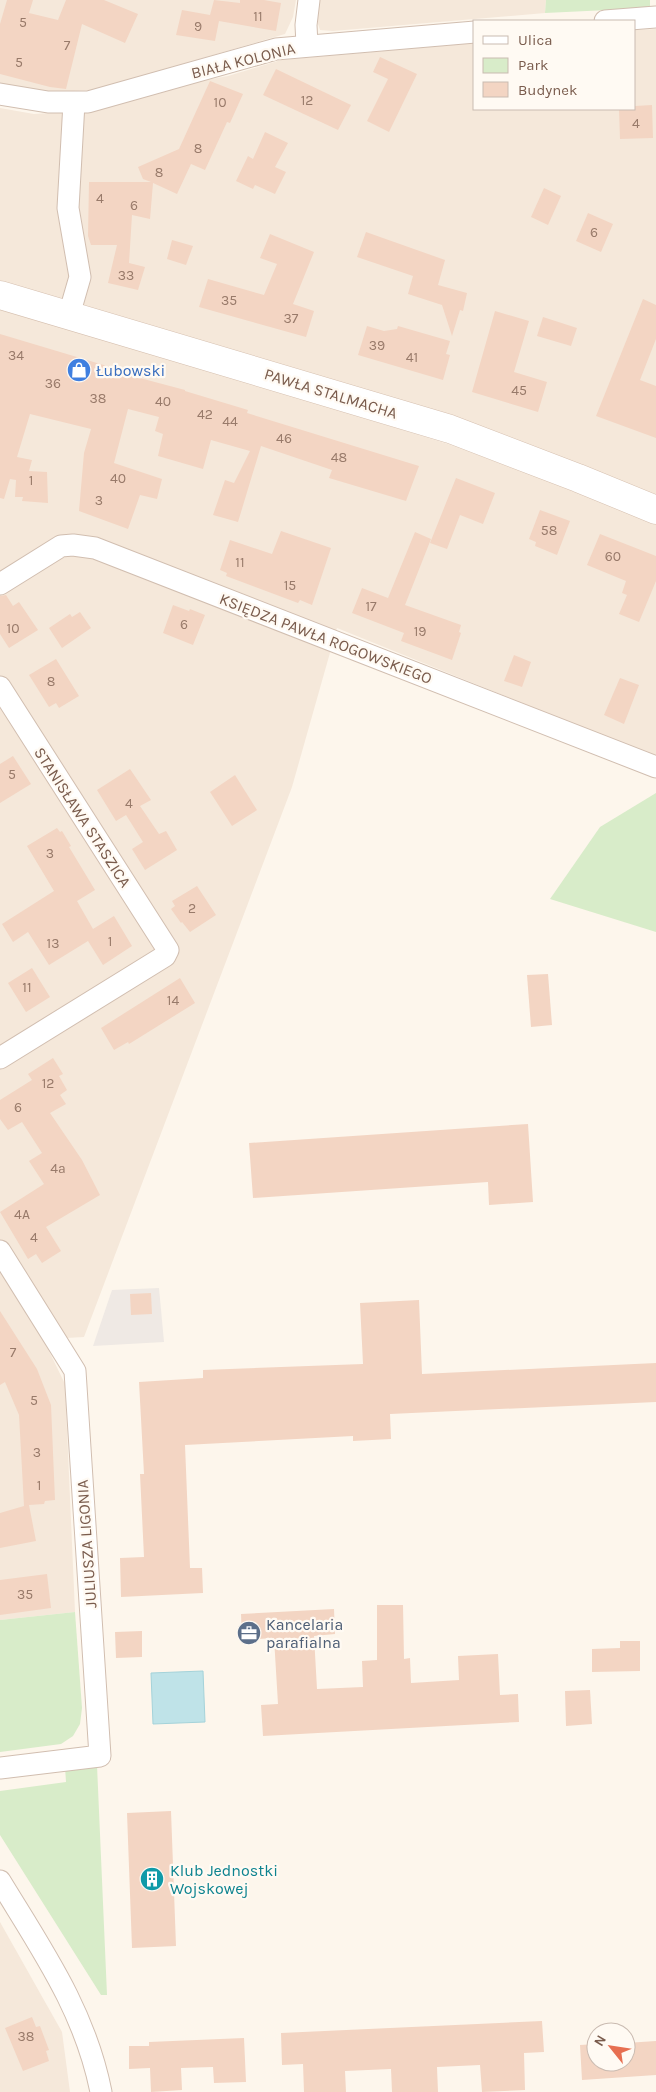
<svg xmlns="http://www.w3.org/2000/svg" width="656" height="2092" viewBox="0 0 656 2092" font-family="Karla,sans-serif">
  <rect width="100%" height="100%" fill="#fdf6ec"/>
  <g fill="#f5e8da">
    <polygon points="0,0 296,0 293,17 285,34 94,90 53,92 0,85"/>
    <polygon points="315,0 546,0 545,13 333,31 320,30 314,12"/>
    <polygon points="656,29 656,498 0,285 0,108 34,114 92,110 195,82 228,76 281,60 475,43 475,109 635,109 635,30"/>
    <polygon points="0,310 191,365 448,444 559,485 656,523 656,757 337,628 292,787 84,1337 66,1338 48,1349 65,1384 75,1612 0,1620"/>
    <polygon points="0,1922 62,2032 70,2092 0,2092"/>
  </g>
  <polygon fill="#efe9e4" points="159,1288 164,1342 93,1346 112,1290"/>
  <g fill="#d8ecc9">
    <polygon points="546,0 650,0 650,8 545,13"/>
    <polygon points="656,793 656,932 550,899 600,827"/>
    <polygon points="75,1612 82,1708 80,1724 73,1736 61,1744 0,1752 0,1620"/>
    <polygon points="97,1765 107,1995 101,1995 0,1835 0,1791 66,1782 65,1767"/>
  </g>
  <polygon fill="#bfe3e8" stroke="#a5d3da" points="203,1671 205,1722 153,1724 151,1673"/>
  <g fill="#f3d5c3">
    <polygon points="7,0 33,0 29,13 58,20 66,0 104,0 138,14 125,43 82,24 66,89 50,87 0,74 0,24"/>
    <polygon points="214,0 240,3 240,0 264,0 281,3 276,31 219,21 215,41 176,35 182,10 210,15"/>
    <polygon points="380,57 417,74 389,132 367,121 388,79 373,72"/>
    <polygon points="276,69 351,105 338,130 263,95"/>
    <polygon points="210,81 243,94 230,123 227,122 205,170 191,164 177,194 153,183 150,219 132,215 129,263 145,267 138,290 108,283 117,245 91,245 88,236 89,182 151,182 143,179 138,167 179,149"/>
    <polygon points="652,105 653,138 620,139 619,109 635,109 635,106"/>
    <polygon points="265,132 288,143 275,167 286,172 275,194 255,185 253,189 236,181 248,156 253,159"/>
    <polygon points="544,188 561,196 548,225 531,217"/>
    <polygon points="588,213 613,224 601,252 576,241"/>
    <polygon points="366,232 445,260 438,285 467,293 463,311 460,310 452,336 442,305 408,294 413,276 357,257"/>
    <polygon points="270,234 314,252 293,304 314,311 306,337 199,307 208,279 264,295 277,264 260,258"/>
    <polygon points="172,240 193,246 186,265 167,259"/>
    <polygon points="643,299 656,305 656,339 640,380 656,386 656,438 596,416"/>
    <polygon points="495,311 529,321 514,372 547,382 538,412 472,392"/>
    <polygon points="543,317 577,328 571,346 537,336"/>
    <polygon points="367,326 384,331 397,329 398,326 450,341 446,354 450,355 443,380 358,355"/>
    <polygon points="0,334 137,375 136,377 185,390 185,391 248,410 247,413 419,466 406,501 329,478 332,470 261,446 238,522 213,515 225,480 234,483 250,451 211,440 203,469 158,456 163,434 155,431 159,417 128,409 114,463 162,479 157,499 140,495 128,529 79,511 84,453 91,429 30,414 17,457 32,460 29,471 47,472 48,503 22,501 23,497 15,497 16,480 10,479 4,499 0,498"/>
    <polygon points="456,478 495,493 483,524 460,515 447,549 430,543"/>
    <polygon points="540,510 570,521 557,555 535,546 536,542 529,539"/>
    <polygon points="281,531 331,548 312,605 300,600 298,603 226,576 227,573 220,570 230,540 272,554"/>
    <polygon points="415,532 431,539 405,605 461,625 459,632 461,633 452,660 401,641 404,633 352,613 362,588 388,598"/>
    <polygon points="600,534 656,556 656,581 639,622 619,614 627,595 622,593 626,581 587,565"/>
    <polygon points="6,595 13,606 19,602 38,630 9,648 0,634 0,596"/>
    <polygon points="173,605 189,611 190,609 205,615 193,645 163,633"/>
    <polygon points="80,612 91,628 62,648 49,628 70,614 72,617"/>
    <polygon points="514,655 531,662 522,687 504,681"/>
    <polygon points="56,659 79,696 59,708 56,703 49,707 29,675"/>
    <polygon points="620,678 639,685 624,724 604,715"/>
    <polygon points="13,756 31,784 0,803 0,764"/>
    <polygon points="130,769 151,800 140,806 159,834 166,831 177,850 145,870 132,849 143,842 126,815 116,821 97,790"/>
    <polygon points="235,775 257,810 232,826 210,792"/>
    <polygon points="57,828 60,832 62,831 71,846 69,847 95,890 77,901 93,929 114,916 132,946 103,965 88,941 49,965 28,932 13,942 2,924 54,891 27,846"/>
    <polygon points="197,886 216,915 190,932 182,922 181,923 171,909 175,906 172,901"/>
    <polygon points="32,968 50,997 26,1012 8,983"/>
    <polygon points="548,974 552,1025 531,1027 527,975"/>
    <polygon points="180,978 195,1003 129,1044 128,1042 114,1050 101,1028"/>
    <polygon points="53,1058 63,1074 59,1076 67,1090 60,1095 66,1104 50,1113 82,1160 100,1195 46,1227 61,1251 42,1263 36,1254 28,1259 0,1212 44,1184 29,1161 42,1153 22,1122 8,1130 0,1119 0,1100 32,1080 28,1074"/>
    <polygon points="528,1124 533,1202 489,1205 488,1182 253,1198 249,1143"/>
    <polygon points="151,1293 152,1314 131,1315 130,1294"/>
    <polygon points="419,1300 422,1374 656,1363 656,1402 390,1414 391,1439 353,1441 353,1436 185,1445 190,1568 202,1568 203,1593 121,1597 120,1558 144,1557 140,1474 144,1474 139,1382 203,1378 203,1370 363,1364 360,1303"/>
    <polygon points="0,1311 37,1369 51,1405 55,1500 45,1501 44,1504 29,1505 36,1541 0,1548 0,1513 24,1506 19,1415 5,1382 0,1385"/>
    <polygon points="47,1574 51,1608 0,1615 0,1580"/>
    <polygon points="377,1605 403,1605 404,1659 410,1658 411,1683 459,1680 458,1656 498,1654 500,1695 518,1694 519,1722 263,1736 261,1705 278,1704 274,1638 242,1640 241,1614 334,1609 335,1634 314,1636 317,1689 363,1687 362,1661 377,1660"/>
    <polygon points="142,1631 142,1657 116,1658 115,1632"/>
    <polygon points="620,1641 640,1641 640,1671 592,1672 592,1649 620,1648"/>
    <polygon points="590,1690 592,1724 566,1726 565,1691"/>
    <polygon points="171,1811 176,1946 132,1948 127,1813"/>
    <polygon points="32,2017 36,2027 40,2026 49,2050 46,2051 49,2061 23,2071 5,2028"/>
    <polygon points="542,2021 544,2052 524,2053 525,2090 482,2092 480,2065 437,2067 438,2092 392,2092 391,2069 345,2071 346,2092 304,2092 303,2064 282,2065 281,2033"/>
    <polygon points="244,2038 246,2082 214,2083 213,2067 181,2068 182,2090 151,2092 150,2068 129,2069 129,2046 149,2046 149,2042"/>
    <polygon points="656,2041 656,2075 582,2080 580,2045 596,2044 596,2062 626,2062 626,2043"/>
  </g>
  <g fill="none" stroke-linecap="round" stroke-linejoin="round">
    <g stroke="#d1beb0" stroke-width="23">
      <g id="street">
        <polyline points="605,21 656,17"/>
        <polyline points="307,45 306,25 309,0"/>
        <polyline points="0,94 48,102 88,102 276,49 475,32"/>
        <polyline points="69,315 80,277 68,208 74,103"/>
        <polyline points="0,584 61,546 73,545 95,548 656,767"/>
        <polyline points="0,687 168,950 165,956 0,1058"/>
        <polyline points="0,1251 75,1371 100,1756 0,1768"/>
        <path d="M0 1881C42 1950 85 2011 101 2092"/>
      </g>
    </g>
    <g stroke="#d6c0b0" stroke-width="29">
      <polyline id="secondary" points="0,295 450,429 578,478 656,510"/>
    </g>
    <use href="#street" stroke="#fff" stroke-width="21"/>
    <use href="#secondary" stroke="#fff" stroke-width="28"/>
  </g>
  <defs>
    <g id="shop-disc" transform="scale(1.25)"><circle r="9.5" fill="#3f7fe0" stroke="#fffaf3"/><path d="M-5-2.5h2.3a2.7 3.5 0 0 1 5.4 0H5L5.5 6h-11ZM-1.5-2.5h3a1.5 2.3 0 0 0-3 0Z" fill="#fff"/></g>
    <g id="office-disc" transform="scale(1.25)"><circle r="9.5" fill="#5c6f8a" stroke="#fffaf3"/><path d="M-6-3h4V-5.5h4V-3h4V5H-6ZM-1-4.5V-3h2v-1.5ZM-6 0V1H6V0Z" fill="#fff"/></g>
    <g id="building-disc" transform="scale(1.25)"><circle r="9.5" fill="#0f9aa8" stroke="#fffaf3"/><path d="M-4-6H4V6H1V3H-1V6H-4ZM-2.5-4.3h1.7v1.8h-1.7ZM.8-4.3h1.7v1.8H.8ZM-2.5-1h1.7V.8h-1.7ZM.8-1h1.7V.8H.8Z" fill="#fff"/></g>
  </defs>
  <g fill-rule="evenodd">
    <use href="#shop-disc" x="79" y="370"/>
    <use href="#office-disc" x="249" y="1633"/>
    <use href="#building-disc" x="152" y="1879"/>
  </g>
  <g text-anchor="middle" stroke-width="4.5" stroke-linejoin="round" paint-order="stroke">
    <g font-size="14" fill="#987a6a">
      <text x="258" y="21">11</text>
      <text x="23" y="27">5</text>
      <text x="198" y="31">9</text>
      <text x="67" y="50">7</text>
      <text x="19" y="67">5</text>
      <text x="307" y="105">12</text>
      <text x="220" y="107">10</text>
      <text x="636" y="128">4</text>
      <text x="198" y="153">8</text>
      <text x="159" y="177">8</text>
      <text x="100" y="203">4</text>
      <text x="134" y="210">6</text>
      <text x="594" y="237">6</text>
      <text x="126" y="280">33</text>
      <text x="229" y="305">35</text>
      <text x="291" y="323">37</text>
      <text x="377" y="350">39</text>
      <text x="16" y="360">34</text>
      <text x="412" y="362">41</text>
      <text x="53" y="388">36</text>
      <text x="519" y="395">45</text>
      <text x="98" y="403">38</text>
      <text x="163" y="406">40</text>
      <text x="205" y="419">42</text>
      <text x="230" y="426">44</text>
      <text x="284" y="443">46</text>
      <text x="339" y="462">48</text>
      <text x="118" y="483">40</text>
      <text x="31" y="485">1</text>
      <text x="99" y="505">3</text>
      <text x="549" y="535">58</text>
      <text x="613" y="561">60</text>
      <text x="240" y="567">11</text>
      <text x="290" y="590">15</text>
      <text x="371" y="611">17</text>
      <text x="184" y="629">6</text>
      <text x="13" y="633">10</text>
      <text x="420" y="636">19</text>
      <text x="51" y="686">8</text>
      <text x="12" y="779">5</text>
      <text x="129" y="808">4</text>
      <text x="50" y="858">3</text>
      <text x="192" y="913">2</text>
      <text x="110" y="946">1</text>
      <text x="53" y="948">13</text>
      <text x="27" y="992">11</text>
      <text x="173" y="1005">14</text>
      <text x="48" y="1088">12</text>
      <text x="18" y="1112">6</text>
      <text x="58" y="1173">4a</text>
      <text x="22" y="1219">4A</text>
      <text x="34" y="1242">4</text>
      <text x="13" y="1357">7</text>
      <text x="34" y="1405">5</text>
      <text x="37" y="1457">3</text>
      <text x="39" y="1490">1</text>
      <text x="25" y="1599">35</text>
      <text x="26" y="2041">38</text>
    </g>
    <g font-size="16" fill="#7a5c4d" stroke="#fffaf3">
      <text transform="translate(243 60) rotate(-14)" y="6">BIAŁA KOLONIA</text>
      <text transform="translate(331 393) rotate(17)" y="6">PAWŁA STALMACHA</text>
      <text transform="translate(326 638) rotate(21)" y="6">KSIĘDZA PAWŁA ROGOWSKIEGO</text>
      <text transform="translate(83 817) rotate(57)" y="6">STANISŁAWA STASZICA</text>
      <text transform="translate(86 1544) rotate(-94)" y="6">JULIUSZA LIGONIA</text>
    </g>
    <g font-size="16" fill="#366cbe" stroke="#fffaf3" text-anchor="start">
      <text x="96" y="376">Łubowski</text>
    </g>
    <g font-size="16" fill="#4e5e75" stroke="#fffaf3" text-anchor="start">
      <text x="266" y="1630">Kancelaria<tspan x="266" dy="18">parafialna</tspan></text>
    </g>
    <g font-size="16" fill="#0d838f" stroke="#fffaf3" text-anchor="start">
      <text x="170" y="1876">Klub Jednostki<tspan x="170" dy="18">Wojskowej</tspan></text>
    </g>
  </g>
  <rect x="473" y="20" width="162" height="90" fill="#fffaf3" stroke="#cabbb1"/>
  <rect x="483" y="36" width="25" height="8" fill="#ffffff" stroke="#cabbb1"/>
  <text x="518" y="45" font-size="15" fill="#7a5c4d">Ulica</text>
  <rect x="483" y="58" width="25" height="15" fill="#d8ecc9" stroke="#cabbb1"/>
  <text x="518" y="70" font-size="15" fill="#7a5c4d">Park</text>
  <rect x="483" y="82" width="25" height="15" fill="#f3d5c3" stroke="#cabbb1"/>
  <text x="518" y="95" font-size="15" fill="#7a5c4d">Budynek</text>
  <g transform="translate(611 2047) rotate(300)"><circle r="24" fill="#fffaf3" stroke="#cabbb1"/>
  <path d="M0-4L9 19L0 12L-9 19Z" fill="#e76f51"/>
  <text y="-8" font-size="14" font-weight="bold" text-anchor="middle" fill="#7a5c4d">N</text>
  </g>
</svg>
